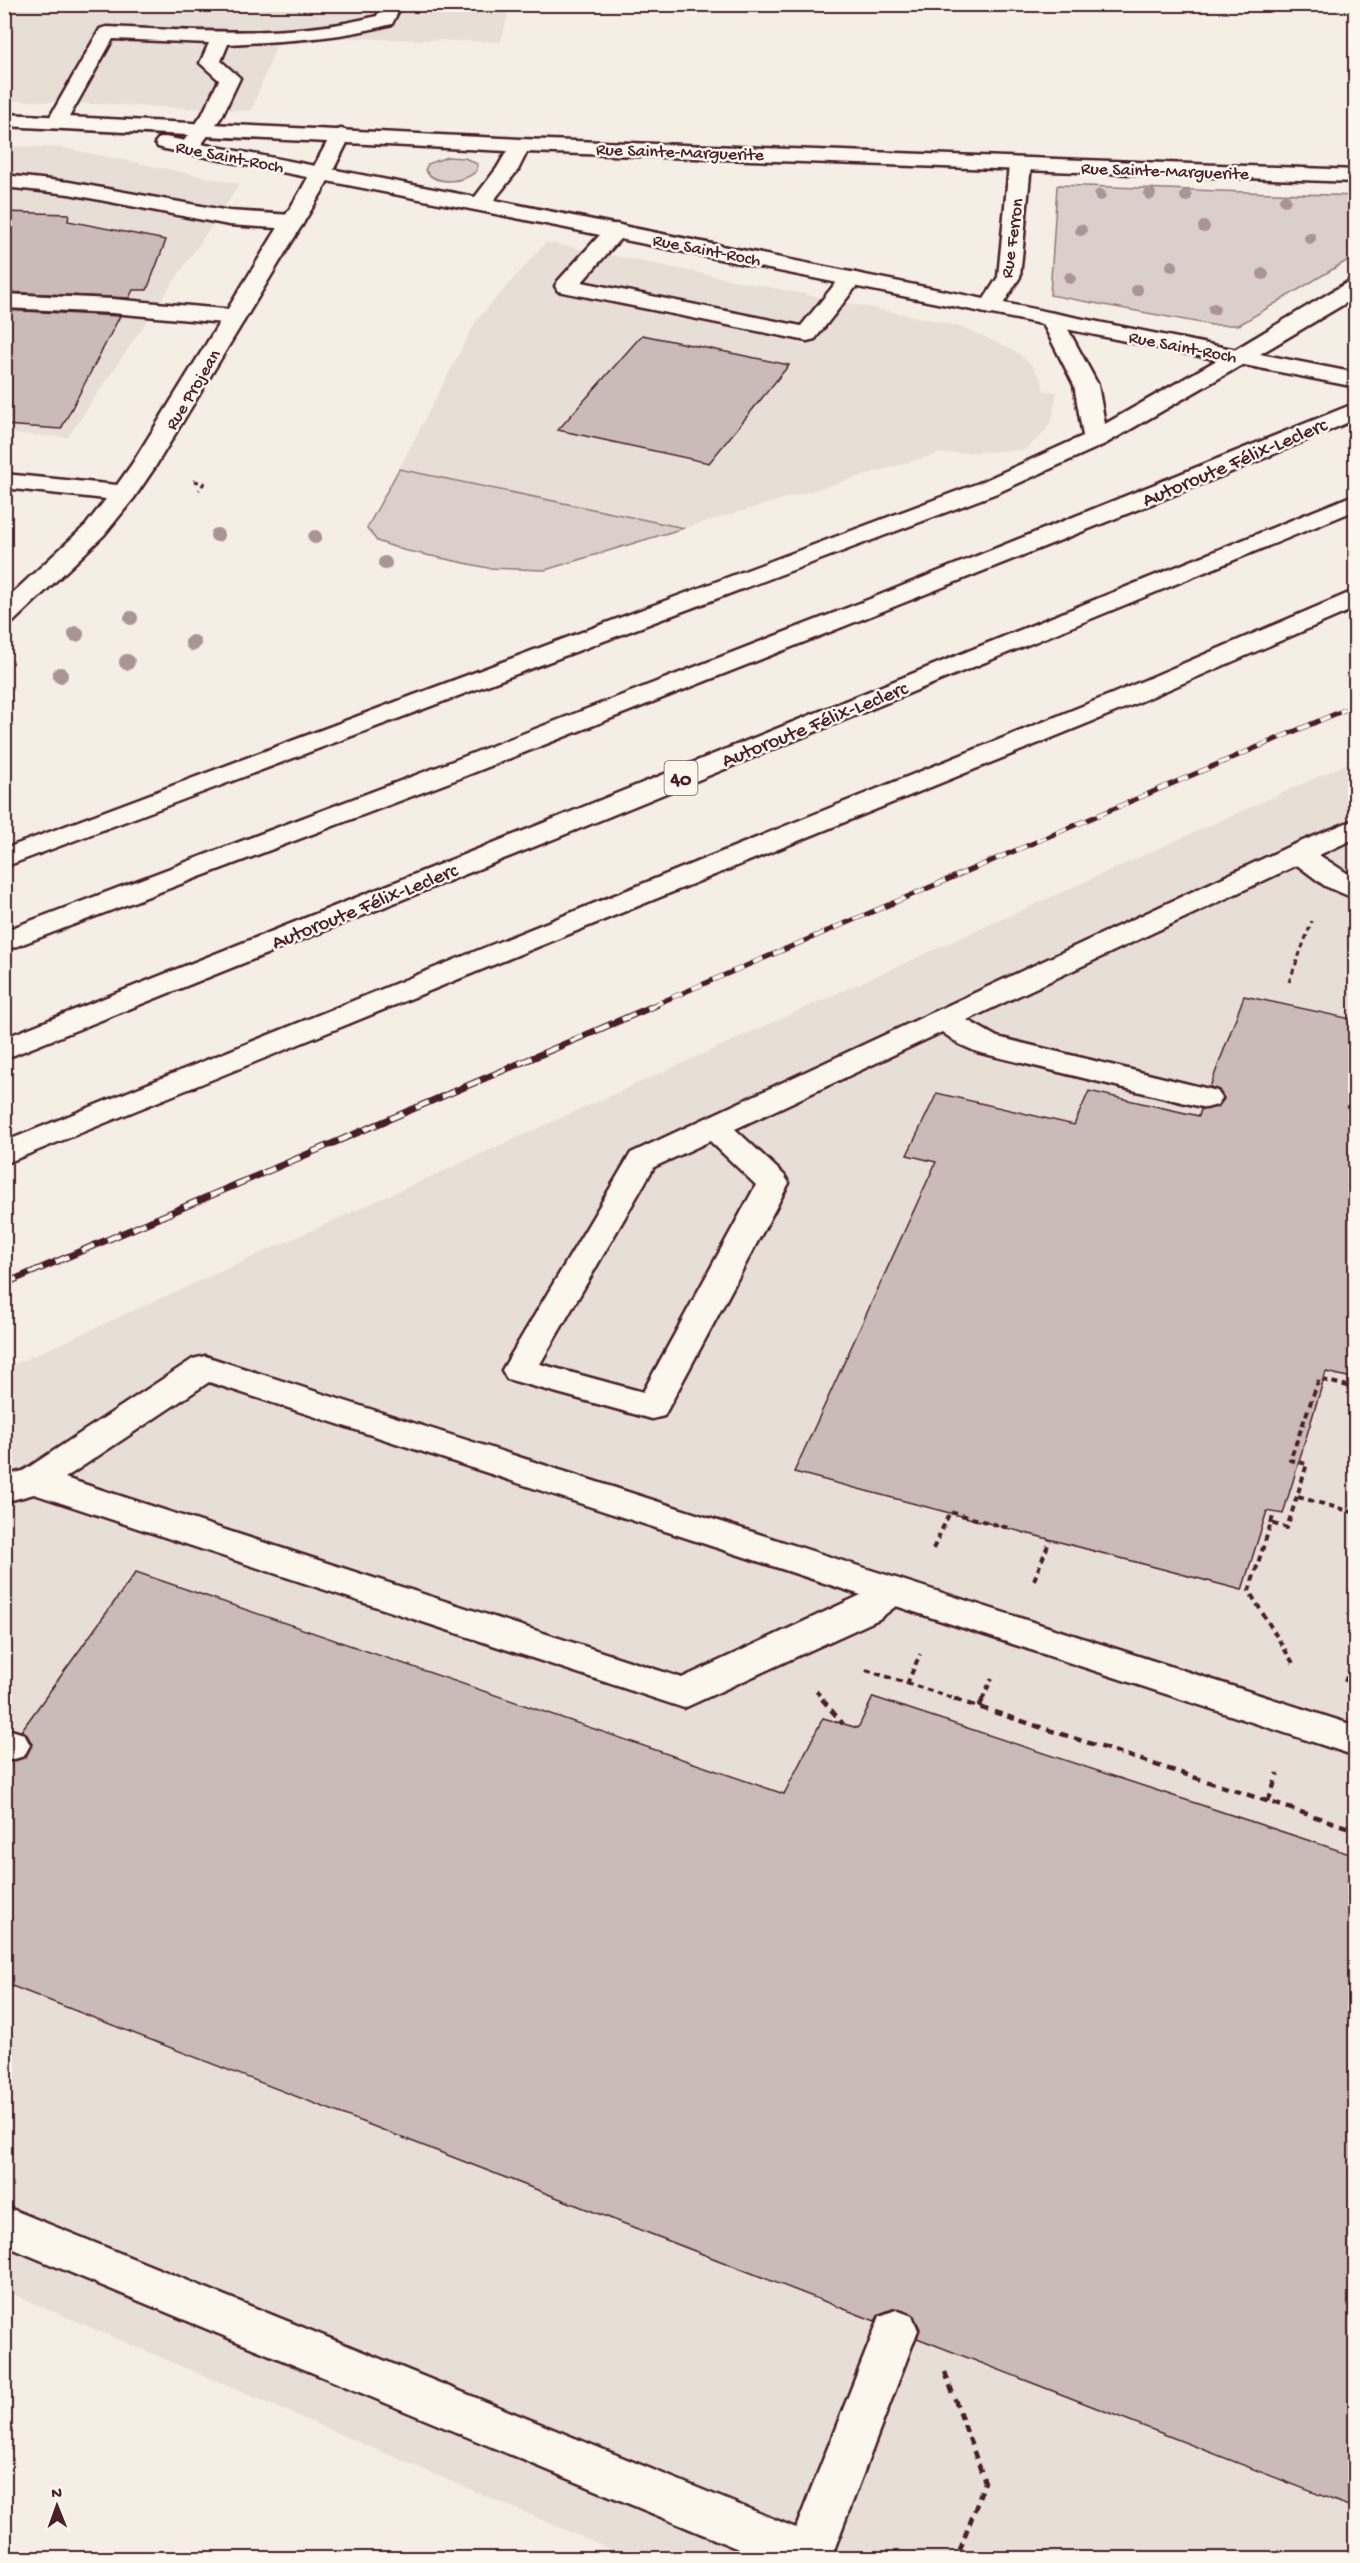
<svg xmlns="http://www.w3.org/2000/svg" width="1360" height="2563" viewBox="0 0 1360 2563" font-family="'Gochi Hand',sans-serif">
  <rect width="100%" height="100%" fill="#f4eee4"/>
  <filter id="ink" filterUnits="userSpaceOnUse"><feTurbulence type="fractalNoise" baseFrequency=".0167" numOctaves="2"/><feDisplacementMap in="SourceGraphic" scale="12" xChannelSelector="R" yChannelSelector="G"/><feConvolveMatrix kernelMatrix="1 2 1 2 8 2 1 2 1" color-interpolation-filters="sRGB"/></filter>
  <g filter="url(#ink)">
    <g fill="#e7dfd6">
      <polygon points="5,5 510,5 501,42 280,36 251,111 5,100"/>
      <polygon points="5,146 64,148 240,184 68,437 5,434"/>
      <polygon points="546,242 942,322 970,330 1013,350 1031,364 1041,379 1044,391 1057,392 1052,420 1042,435 1024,450 937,454 684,528 399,469 476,321"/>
      <polygon points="1355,760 1355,2558 631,2558 5,2291 4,1369"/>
    </g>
    <g fill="#dbd0c9" stroke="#92787a" stroke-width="1.5">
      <path d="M447 157 465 158 477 164V170C466 183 435 186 425 170L428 164Z"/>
      <polygon points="1059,185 1355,196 1355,256 1239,325 1212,325 1050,295 1057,186"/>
      <polygon points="399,469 684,528 545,570 488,568 403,550 377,541 367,528"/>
    </g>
    <g fill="#cabbb6" stroke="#4a1f2b" stroke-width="1.5">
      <polygon points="4,212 69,214 68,221 166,240 147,290 133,290 129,298 4,292"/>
      <polygon points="4,310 120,316 61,429 4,425"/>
      <polygon points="642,335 736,354 789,365 709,463 558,430"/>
      <polygon points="1244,996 1356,1020 1356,1379 1326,1372 1283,1514 1267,1511 1242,1590 794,1472 936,1162 907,1155 937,1093 1074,1125 1089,1091 1199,1116 1201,1109 1218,1107 1224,1099 1219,1090 1210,1087"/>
      <polygon points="136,1572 784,1794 823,1718 858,1728 873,1697 1356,1856 1356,2509 917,2338 920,2329 913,2314 895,2308 879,2314 875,2321 4,1983 4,1760 12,1762 26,1757 32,1744 26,1733 21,1731"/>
    </g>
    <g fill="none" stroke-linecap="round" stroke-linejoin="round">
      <g stroke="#4a1f2b" stroke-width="5">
        <g id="service">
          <path d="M382 4H402L392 24C338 39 284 41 228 44L221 61 240 78 222 116 196 152 189 154 182 152 179 148 202 115 219 80 200 63 209 43 113 39 64 126 57 128 50 126 47 122 100 29 107 27C195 31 291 39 377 16Z"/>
          <polygon points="4,175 69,182 229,211 293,215 301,217 304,222 301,227 293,229 229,225 69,194 4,187"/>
          <polygon points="616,224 624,226 627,231 582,282 801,326 843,274 851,272 859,274 862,279 815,339 807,341 558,291 555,286 558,281 608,226"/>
          <polygon points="4,294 112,299 235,310 243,312 246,317 243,322 235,324 112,313 4,308"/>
          <path d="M1356 819V838L1319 855 1356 879V899L1325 886 1297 865 967 1020 997 1037 1217 1091 1222 1098 1217 1105 1206 1108 977 1052 959 1044 942 1032 735 1129 784 1175 789 1183 664 1416 652 1419 507 1379 502 1370 631 1153 1288 847ZM710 1141 756 1185 643 1392 540 1364 654 1167Z"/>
          <path d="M205 1356 1356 1726V1756L896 1606 879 1619 684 1708 34 1494 4 1502V1476L23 1471 193 1359ZM209 1382 861 1595 682 1678 65 1478Z"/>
          <polygon points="4,1728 24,1734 30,1745 24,1756 11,1760 4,1758"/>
          <polygon points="4,2206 796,2528 880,2316 896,2310 912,2316 918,2330 834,2550 837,2558 760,2558 4,2245"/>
        </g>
      </g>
      <g stroke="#4a1f2b" stroke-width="5">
        <g id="minor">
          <polygon points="341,129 348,131 351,135 322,192 155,467 134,498 104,535 13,622 4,624 4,601 86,525 106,499 4,488 4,474 117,485 132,464 300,192 331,135 334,131"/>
          <polygon points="1020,159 1027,161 1031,165 1020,277 998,312 990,314 982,312 979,307 998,277 1009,165 1013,161"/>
        </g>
      </g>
      <g stroke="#4a1f2b" stroke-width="5">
        <polygon id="tertiary" points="4,114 520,139 1356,170 1356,182 527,152 518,170 494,200 1247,352 1251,357 1247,362 1239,364 526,220 165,149 158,147 155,143 158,139 165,137 475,197 497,168 507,151 4,126"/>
      </g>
      <g stroke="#4a1f2b" stroke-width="5">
        <polygon id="secondary" points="1356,280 1356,297 1260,354 1356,373 1356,387 1239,364 1231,362 1227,357 1231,352 1348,282"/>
      </g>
      <g stroke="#4a1f2b" stroke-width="5">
        <g id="motorway">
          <polygon points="1052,313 1060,315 1063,320 1098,385 1105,424 1231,352 1239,350 1247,352 1251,357 1247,362 1105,444 997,493 4,867 4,849 979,483 1083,436 1074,385 1041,320 1044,315"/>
          <polygon points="1356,403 1356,419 1224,475 888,609 460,778 4,951 4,931 440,766 870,599"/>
          <polygon points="1356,494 1356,510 581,828 4,1059 4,1038 561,816"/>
          <polygon points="1356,590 1356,608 1130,706 4,1164 4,1142 1112,694"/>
        </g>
      </g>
      <g stroke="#4a1f2b" stroke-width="3" stroke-dasharray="5 4" stroke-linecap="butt">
        <polyline points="194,481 204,483 199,490"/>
        <polyline points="1289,982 1312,921"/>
      </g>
      <g stroke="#4a1f2b" stroke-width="4" stroke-dasharray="6 4.5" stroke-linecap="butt">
        <polyline points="1298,1497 1356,1513"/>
        <polyline points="1271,1523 1274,1513"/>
        <polyline points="933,1549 950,1512 1008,1528"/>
        <polyline points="1034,1580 1050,1540"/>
        <polyline points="1293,1663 1249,1591 1271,1523 1287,1528 1307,1464 1290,1460 1319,1379 1356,1388"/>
        <polyline points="866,1670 959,1700"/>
        <polyline points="1345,1682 1356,1651"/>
        <polyline points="907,1684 920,1654"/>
        <polyline points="816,1691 824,1700"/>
        <polyline points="982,1700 992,1678"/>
      </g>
      <g stroke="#4a1f2b" stroke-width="4.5" stroke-dasharray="8 6" stroke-linecap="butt">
        <polyline points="822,1699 843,1724"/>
        <polyline points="954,1699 1356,1830"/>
        <polyline points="979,1707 983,1699"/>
        <polyline points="1268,1802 1278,1773"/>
        <polyline points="945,2372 985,2482 957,2558"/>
      </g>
      <use href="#service" fill="#fbf7ec" fill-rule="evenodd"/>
      <use href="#minor" fill="#fbf7ec" fill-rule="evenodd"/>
      <use href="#tertiary" fill="#fbf7ec" fill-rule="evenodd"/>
      <use href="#secondary" fill="#fbf7ec" fill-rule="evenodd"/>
      <use href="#motorway" fill="#fbf7ec" fill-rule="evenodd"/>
      <g stroke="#4a1f2b" stroke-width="5">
        <polyline id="rail-far1" points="652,1006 1356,705"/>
      </g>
      <g stroke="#4a1f2b" stroke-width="7">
        <polyline id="rail" points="4,1284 656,1005"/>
      </g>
      <use href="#rail-far1" stroke="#fbf7ec" stroke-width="4" stroke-dasharray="11" stroke-linecap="butt"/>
      <use href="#rail" stroke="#fbf7ec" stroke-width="4.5" stroke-dasharray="14" stroke-linecap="butt"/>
    </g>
    <g fill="#aa9494">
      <circle cx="1150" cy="194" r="6"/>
      <circle cx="1100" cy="195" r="6"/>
      <circle cx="1186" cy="196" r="6"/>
      <circle cx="1285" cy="200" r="6"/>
      <circle cx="1204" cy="227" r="6"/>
      <circle cx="1081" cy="230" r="6"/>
      <circle cx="1310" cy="238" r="6"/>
      <circle cx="1172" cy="266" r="6"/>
      <circle cx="1263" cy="274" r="6"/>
      <circle cx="1070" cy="278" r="6"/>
      <circle cx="1137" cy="290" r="6"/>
      <circle cx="1214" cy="309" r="6"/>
      <circle cx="217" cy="535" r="7"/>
      <circle cx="315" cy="537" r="7"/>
      <circle cx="385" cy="563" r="7"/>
      <circle cx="131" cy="618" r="7"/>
      <circle cx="76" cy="634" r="8"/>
      <circle cx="193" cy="643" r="8"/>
      <circle cx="127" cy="662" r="8"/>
      <circle cx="60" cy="675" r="8"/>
    </g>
  </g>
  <g text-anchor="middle" stroke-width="5" stroke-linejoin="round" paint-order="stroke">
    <g font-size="18" fill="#4a1f2b" stroke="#fbf7ec">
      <text transform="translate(680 151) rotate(2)" y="6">Rue Sainte-Marguerite</text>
      <text transform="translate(230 156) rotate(11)" y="6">Rue Saint-Roch</text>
      <text transform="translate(1165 170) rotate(2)" y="6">Rue Sainte-Marguerite</text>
      <text transform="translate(1011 238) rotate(-82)" y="6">Rue Ferron</text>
      <text transform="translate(707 249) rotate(11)" y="6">Rue Saint-Roch</text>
      <text transform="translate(1183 346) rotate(11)" y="6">Rue Saint-Roch</text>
      <text transform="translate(192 389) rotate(-59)" y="6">Rue Projean</text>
    </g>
    <rect fill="#fbf7ec" stroke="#7f6065" stroke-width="1.5" x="664.5" y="761" width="33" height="34" rx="4.5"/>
    <g font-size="20" font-weight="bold" fill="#4a1f2b">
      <text x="681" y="785">40</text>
    </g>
    <g font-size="21" fill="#4a1f2b" stroke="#fbf7ec">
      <text transform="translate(1234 461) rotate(-23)" y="7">Autoroute Félix-Leclerc</text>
      <text transform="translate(814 723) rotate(-22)" y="7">Autoroute Félix-Leclerc</text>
      <text transform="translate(364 905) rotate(-22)" y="7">Autoroute Félix-Leclerc</text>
    </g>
  </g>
  <rect width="1360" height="2563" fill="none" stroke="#fbf7ec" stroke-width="24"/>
  <rect x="12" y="12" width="1336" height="2539" fill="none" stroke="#4a1f2b" stroke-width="2" filter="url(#ink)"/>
  <g transform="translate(57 2506) rotate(359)" stroke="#fbf7ec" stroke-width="4.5" paint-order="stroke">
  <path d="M0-4.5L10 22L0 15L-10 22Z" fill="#4a1f2b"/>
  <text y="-9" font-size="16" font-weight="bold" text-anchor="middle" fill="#4a1f2b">N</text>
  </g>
</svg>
